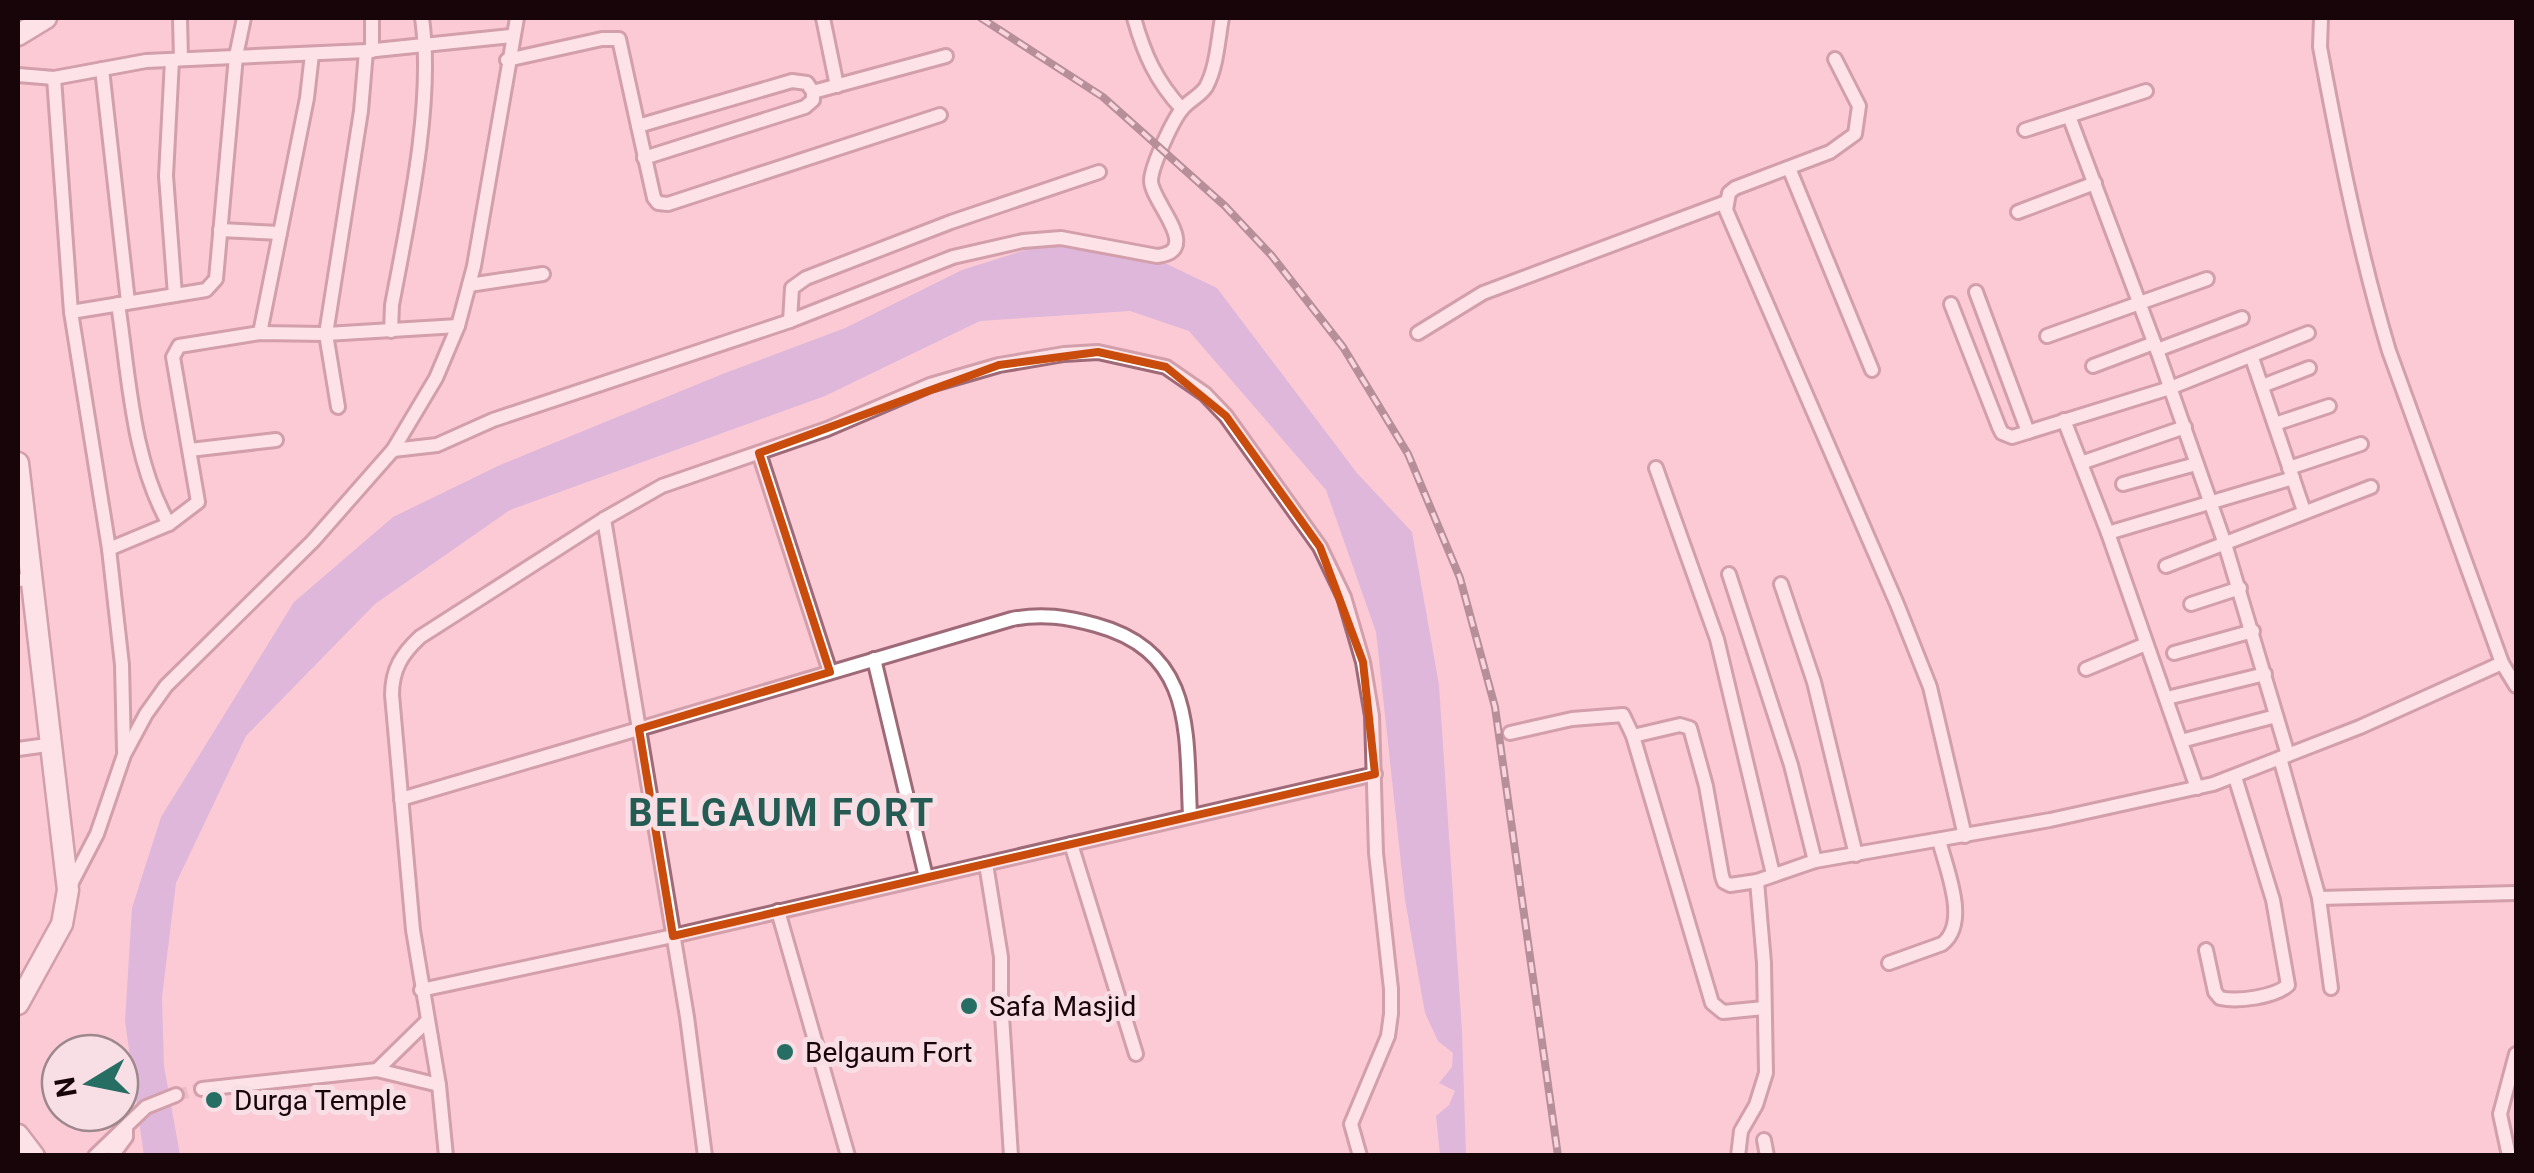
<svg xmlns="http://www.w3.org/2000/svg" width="2534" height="1173" viewBox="0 0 2534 1173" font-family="Roboto,sans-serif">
  <rect width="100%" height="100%" fill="#fbcbd6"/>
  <polygon fill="#baa1e0" points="1119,241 1217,288 1357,473 1412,532 1439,685 1462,1031 1466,1155 1440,1155 1436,1116 1449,1105 1455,1091 1439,1083 1452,1067 1453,1053 1438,1041 1425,1013 1405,900 1376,632 1326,490 1189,331 1130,311 980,321 825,396 510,510 375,604 246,736 176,883 162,997 164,1066 180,1155 144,1156 125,1021 132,908 161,817 294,602 393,517 500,465 725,373 845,328 962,270 1038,246"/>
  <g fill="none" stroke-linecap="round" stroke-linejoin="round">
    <polyline stroke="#d9adb7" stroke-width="12" stroke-dasharray="12 6" stroke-linecap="butt" points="176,1095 202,1089"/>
    <g stroke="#9f6a78" stroke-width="18">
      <g id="minor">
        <polyline points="180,18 181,59"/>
        <polyline points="372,18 372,51"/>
        <polyline points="823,18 837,86"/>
        <path d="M1134 18C1144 54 1156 81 1182 109"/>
        <path d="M2321 18 2320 47C2339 149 2359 251 2389 351L2502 663 2516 686"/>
        <polyline points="1835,59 1859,106 1855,134 1830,152 1735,188 1729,193 1726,210 1897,604 1930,687 1965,836"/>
        <polyline points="172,60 166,176 175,295"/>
        <polyline points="507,60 602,39 619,39 638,126"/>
        <polyline points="102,69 128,302"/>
        <polyline points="18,75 54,78 146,61 366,51 511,36"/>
        <polyline points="54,78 71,312 109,549 122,665 124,751"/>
        <polyline points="813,92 807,83 792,81 638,126 654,198 658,203 668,204 940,115"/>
        <polyline points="813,92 946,56"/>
        <polyline points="2069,116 2157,350 2225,544 2288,755"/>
        <polyline points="2025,130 2146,91"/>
        <polyline points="644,158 805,107 813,100 813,92"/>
        <polyline points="1789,168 1872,370"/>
        <polyline points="2018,212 2095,183"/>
        <polyline points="220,230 280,233"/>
        <polyline points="469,285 543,274"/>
        <polyline points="1976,292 2028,432"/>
        <path d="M118 304C129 376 132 460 169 524"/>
        <polyline points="1951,304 1999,427 2002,433 2012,437 2170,388 2308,333"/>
        <polyline points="71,312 206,290 216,279 236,56 244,18"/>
        <polyline points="790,321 792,288 806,278 951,222 1099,172"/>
        <path d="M391 331 392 305C408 220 434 102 422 18"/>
        <polyline points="260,333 307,98 312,54"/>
        <polyline points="1418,333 1483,293 1726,202"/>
        <polyline points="2047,336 2207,279"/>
        <polyline points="2157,350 2242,318"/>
        <polyline points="2252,358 2304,511"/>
        <polyline points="2093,366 2154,343"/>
        <polyline points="2262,386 2309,368"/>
        <polyline points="338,407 326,334 361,111 366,51"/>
        <polyline points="2064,420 2108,533 2197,788"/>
        <polyline points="2275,424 2329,406"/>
        <polyline points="190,450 276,440"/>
        <path d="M393 450 437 445 493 420 790 321 953 257 1023 241 1061 238 1157 256C1204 251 1150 201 1151 180 1152 165 1173 119 1183 108 1190 100 1200 96 1206 87 1217 67 1218 39 1222 18"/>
        <polyline points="759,453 830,672"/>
        <polyline points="2081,463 2185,427"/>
        <polyline points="1656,468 1717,639 1773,874"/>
        <polyline points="2289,468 2361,444"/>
        <polyline points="2123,484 2196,464"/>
        <polyline points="604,519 687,1017 705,1156"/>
        <polyline points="2108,533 2293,478"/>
        <polyline points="109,549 169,524 198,502 173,357 179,346 260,333 326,334 458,326"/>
        <polyline points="2166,566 2371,487"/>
        <polyline points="1729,574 1791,765 1815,861"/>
        <polyline points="18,580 20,580"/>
        <polyline points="1781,584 1814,682 1856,855"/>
        <polyline points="2191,604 2240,588"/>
        <polyline points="2174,653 2253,631"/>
        <polyline points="874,659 926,877"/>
        <polyline points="2086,669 2146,644"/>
        <polyline points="2167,698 2265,674"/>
        <polyline points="1510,733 1572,719 1623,715 1633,736 1712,1003 1723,1012 1764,1008"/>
        <polyline points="1633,736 1680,725 1690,728 1706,786 1722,876 1724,882 1730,885 1757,881 1815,861 2050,820 2213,784 2360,727 2502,663"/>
        <polyline points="2181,741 2276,716"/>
        <polyline points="18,749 40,746"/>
        <polyline points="2280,758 2319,898 2331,988"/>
        <path d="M401 799 1012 619C1042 613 1067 617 1096 625 1195 652 1186 732 1190 816"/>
        <polyline points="1071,844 1136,1054"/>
        <polyline points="986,864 1001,957 1001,1000 1011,1156"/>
        <polyline points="69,888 97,834 124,755 146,714 166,686 313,541 393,450 436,378 458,326 474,266 517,18"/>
        <polyline points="2319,898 2516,893"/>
        <polyline points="778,911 848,1156"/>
        <path d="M2206 950 2215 992 2220 998C2238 1002 2275 997 2288 985L2273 900 2235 777"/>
        <path d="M1889 963 1942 944C1970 923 1946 869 1939 840"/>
        <polyline points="421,990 673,936 1375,774"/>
        <polyline points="377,1070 427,1021"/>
        <polyline points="202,1089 377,1070 439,1085"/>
        <polyline points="1764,1140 1767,1156"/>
        <polyline points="95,1156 146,1107 176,1095"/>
        <polyline points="112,1156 126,1137 126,1127"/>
        <path d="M446 1156 439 1085 413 930 392 695C392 669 402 654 420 637L604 519 662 486 827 429 930 385 999 365 1064 354 1098 352 1166 367 1205 394 1226 416 1320 547 1344 597 1363 662 1372 716 1376 853 1391 989V1014L1388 1036 1351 1124 1360 1156"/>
        <polyline points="1738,1156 1741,1131 1756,1105 1766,1073 1764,963 1757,881"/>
        <polyline points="2509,1156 2500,1114 2516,1054"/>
      </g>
    </g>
    <g stroke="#9f6a78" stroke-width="25">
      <g id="primary">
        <polyline points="18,35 46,18"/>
        <polyline points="18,463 68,890 62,924 18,1004"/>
        <polyline points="18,1135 34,1156"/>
      </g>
    </g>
    <use href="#minor" stroke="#fff" stroke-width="12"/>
    <use href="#primary" stroke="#fff" stroke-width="20"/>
    <g stroke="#63474e" stroke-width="8">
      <polyline id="rail" points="981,18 1103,97 1225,206 1272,256 1343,347 1408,454 1460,578 1495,707 1558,1156"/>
    </g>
    <use href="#rail" stroke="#f8dfe5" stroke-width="4" stroke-dasharray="11" stroke-linecap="butt"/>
  </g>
  <path d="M0 0H2534V1173H0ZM1098 352 1166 367 1226 416 1320 547 1363 662 1375 774 673 936 639 729 830 672 759 453 999 365Z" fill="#fbcbd6" fill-opacity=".55" fill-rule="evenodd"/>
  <path fill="none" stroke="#c94c0c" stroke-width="8" stroke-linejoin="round" d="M1098 352 1166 367 1226 416 1320 547 1363 662 1375 774 673 936 639 729 830 672 759 453 999 365Z"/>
  <g fill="#266d63" stroke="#f8dfe5" stroke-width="4">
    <circle cx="969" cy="1006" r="10"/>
    <circle cx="785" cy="1052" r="10"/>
    <circle cx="214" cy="1100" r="10"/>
  </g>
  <g text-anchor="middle" stroke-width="10" stroke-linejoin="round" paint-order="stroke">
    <g font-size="28" fill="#17050a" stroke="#f8dfe5" text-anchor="start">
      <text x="989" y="1016">Safa Masjid</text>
      <text x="805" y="1062">Belgaum Fort</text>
      <text x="234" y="1110">Durga Temple</text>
    </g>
    <g font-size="38" font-weight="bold" letter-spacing="2.5" fill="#245c53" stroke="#f8dfe5">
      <text x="782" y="826">BELGAUM FORT</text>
    </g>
  </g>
  <rect width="2534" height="1173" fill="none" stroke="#17050a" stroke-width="40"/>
  <g transform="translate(90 1083) rotate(260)"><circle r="48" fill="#f8dfe5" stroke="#9e888d" stroke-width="2.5"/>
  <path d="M0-8L18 38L0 25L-18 38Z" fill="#266d63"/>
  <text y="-15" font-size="28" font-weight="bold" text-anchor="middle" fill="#17050a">N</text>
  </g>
</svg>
